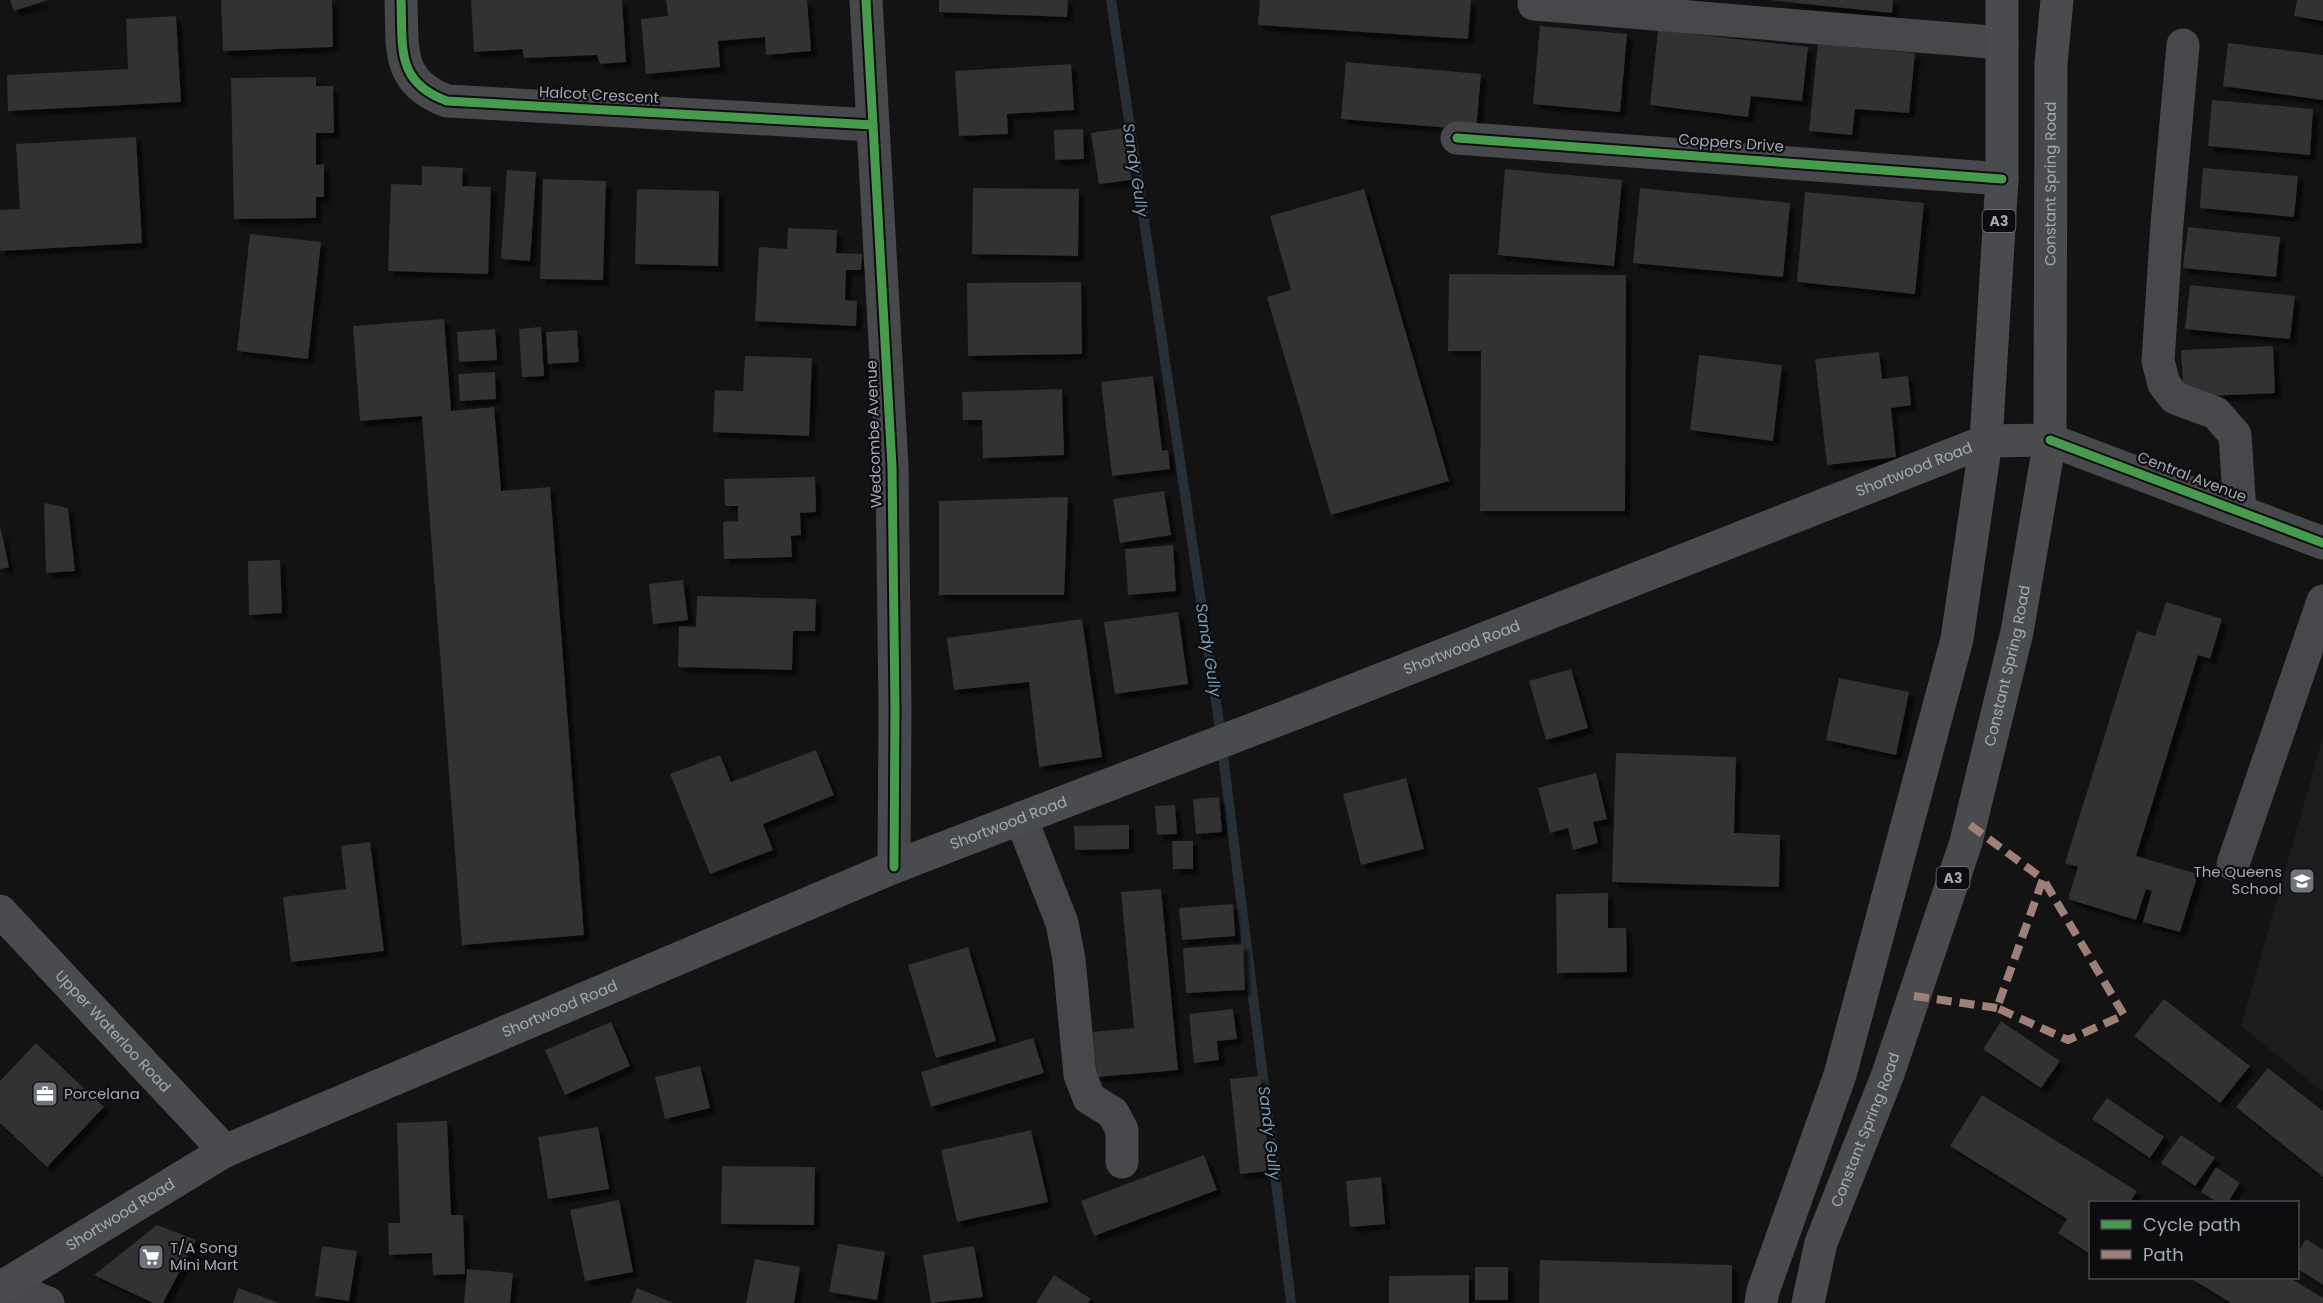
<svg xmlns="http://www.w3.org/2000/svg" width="2323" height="1303" viewBox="0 0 2323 1303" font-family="Poppins,sans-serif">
  <defs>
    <filter id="shadow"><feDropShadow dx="5.5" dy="5.5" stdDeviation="1.5" flood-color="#0009"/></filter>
  </defs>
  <rect width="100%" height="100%" fill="#131313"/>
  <polygon fill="#1d1d1f" points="2323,737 2323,1092 2241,1026"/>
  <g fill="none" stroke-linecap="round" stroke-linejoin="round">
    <polyline stroke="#252f35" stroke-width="10" points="1111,0 1218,715 1291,1303"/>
  </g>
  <g fill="#313132" filter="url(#shadow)">
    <polygon points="10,0 48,0 14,11"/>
    <polygon points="221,0 332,0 333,47 223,51"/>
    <polygon points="471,0 622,0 626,62 600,64 597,55 524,58 522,49 474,52"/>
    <polygon points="666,0 807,0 811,51 766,55 765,37 718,41 720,67 646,74 641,19 668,16"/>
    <polygon points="939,0 1068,0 1067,17 939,12"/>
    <polygon points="1260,0 1471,0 1468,39 1258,25"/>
    <polygon points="1769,0 1893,0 1892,13"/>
    <polygon points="2297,0 2323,0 2323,21 2294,16"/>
    <polygon points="176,16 181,102 8,111 7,75 128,69 126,19"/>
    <polygon points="1540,26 1627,34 1620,112 1533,104"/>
    <polygon points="1658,30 1808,47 1802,101 1751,96 1748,117 1650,105"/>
    <polygon points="2228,43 2323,55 2323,100 2223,86"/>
    <polygon points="1818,44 1915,53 1909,113 1855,109 1852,135 1809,131"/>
    <polygon points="1346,62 1481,74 1476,130 1341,119"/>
    <polygon points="1071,64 1074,110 1007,114 1008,134 959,136 955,71"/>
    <polygon points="316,77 316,86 333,86 334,133 316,133 316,165 324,164 324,197 316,197 316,218 234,219 231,78"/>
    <polygon points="2212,100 2313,109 2310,155 2208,146"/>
    <polygon points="1124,128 1132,180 1099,184 1091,133"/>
    <polygon points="1083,129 1084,159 1055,160 1054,130"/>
    <polygon points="136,137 142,243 0,251 0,210 20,209 16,144"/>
    <polygon points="422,166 463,168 462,186 491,187 488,274 388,271 391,184 422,185"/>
    <polygon points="2203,168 2298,176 2294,217 2200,208"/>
    <polygon points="1505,169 1622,180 1614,266 1498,255"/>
    <polygon points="507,170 536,172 530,261 501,259"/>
    <polygon points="543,179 606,181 603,280 540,279"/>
    <polygon points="973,188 1079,189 1078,256 972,254"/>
    <polygon points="1640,188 1790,203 1783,277 1633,263"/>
    <polygon points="637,189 719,191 718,266 635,264"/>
    <polygon points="1364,189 1449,481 1331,515 1267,297 1291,290 1270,216"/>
    <polygon points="1805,192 1924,203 1915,294 1797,282"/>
    <polygon points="2188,227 2280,237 2276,277 2183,268"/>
    <polygon points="788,228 837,230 836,253 862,254 861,270 846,270 845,300 857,301 856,326 755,321 759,247 787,249"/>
    <polygon points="250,234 321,242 308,359 237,351"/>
    <polygon points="1449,274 1626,275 1625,511 1480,511 1481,351 1448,351"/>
    <polygon points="1081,282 1082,354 968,356 967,283"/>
    <polygon points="2190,285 2295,296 2290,339 2185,329"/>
    <polygon points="444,319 451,411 494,407 501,491 550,487 584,935 462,945 422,416 360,421 353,326"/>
    <polygon points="541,327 544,376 522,377 519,329"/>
    <polygon points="495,329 497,360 459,362 457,332"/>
    <polygon points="577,330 579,362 548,364 546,332"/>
    <polygon points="2273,346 2275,393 2184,397 2181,350"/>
    <polygon points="1879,352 1882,379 1908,376 1911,405 1891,408 1896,457 1827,465 1815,359"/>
    <polygon points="1699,355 1782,365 1773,441 1690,430"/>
    <polygon points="745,356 812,358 809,436 713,432 715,390 743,391"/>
    <polygon points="495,372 496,399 460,401 458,374"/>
    <polygon points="1153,376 1162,451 1168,450 1170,469 1112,476 1101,382"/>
    <polygon points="1062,389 1064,455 983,458 982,420 963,420 962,392"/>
    <polygon points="815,477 816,512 800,513 801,535 791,536 792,557 724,559 723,522 738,521 738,506 725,506 724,479"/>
    <polygon points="1164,491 1171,535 1120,543 1113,499"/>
    <polygon points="1068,497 1064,595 939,595 939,501"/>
    <polygon points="44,503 68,508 75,571 46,573"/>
    <polygon points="0,525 9,567 0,569"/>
    <polygon points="1173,545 1176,591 1128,595 1125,549"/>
    <polygon points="280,560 282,613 249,615 248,561"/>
    <polygon points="683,580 688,620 653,624 649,584"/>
    <polygon points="697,596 816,599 815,631 793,631 792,670 678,667 679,626 696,627"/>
    <polygon points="2166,602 2222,619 2210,659 2198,655 2136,856 2198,874 2180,932 2143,922 2152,891 2146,889 2136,920 2068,899 2078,867 2065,863 2137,631 2155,636"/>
    <polygon points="1178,612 1188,684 1115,694 1104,622"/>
    <polygon points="1082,619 1102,757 1039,767 1029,682 954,690 947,638"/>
    <polygon points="1571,669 1588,728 1546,740 1529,681"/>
    <polygon points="1839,678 1909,692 1896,755 1826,740"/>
    <polygon points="816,750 834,795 763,824 773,850 710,874 670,774 720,755 731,782"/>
    <polygon points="1616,753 1736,757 1734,833 1780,835 1779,887 1612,882"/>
    <polygon points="1596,773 1607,819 1593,822 1598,843 1573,850 1568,828 1550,833 1538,788"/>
    <polygon points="1406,778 1424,849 1361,865 1343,794"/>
    <polygon points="1219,797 1222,832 1196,834 1193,799"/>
    <polygon points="1175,805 1177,834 1157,835 1155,806"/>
    <polygon points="1129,825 1129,849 1075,850 1074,826"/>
    <polygon points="1172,841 1193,841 1193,869 1173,869"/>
    <polygon points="370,842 384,951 291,962 283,897 346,889 341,846"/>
    <polygon points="1161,889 1178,1070 1097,1077 1093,1032 1134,1028 1121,892"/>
    <polygon points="1608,893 1608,928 1626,928 1627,972 1557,973 1556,894"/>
    <polygon points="1233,904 1235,936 1182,940 1179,908"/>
    <polygon points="1243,944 1245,990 1186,993 1183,948"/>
    <polygon points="968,947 996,1041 936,1058 908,965"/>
    <polygon points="2164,999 2250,1066 2220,1103 2134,1036"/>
    <polygon points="1233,1009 1237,1039 1217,1041 1219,1060 1194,1063 1189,1014"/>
    <polygon points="2001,1021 2060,1061 2041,1088 1983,1049"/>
    <polygon points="611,1022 630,1066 565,1095 545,1050"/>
    <polygon points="1033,1038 1044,1073 931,1107 921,1072"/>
    <polygon points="36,1043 104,1107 47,1167 0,1123 0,1081"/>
    <polygon points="700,1066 710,1108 665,1119 655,1077"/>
    <polygon points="2268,1068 2323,1111 2323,1177 2236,1107"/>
    <polygon points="1260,1076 1270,1171 1240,1174 1230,1079"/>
    <polygon points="1982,1095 2137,1191 2130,1202 2090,1202 2090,1254 2058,1233 2067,1219 1950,1146"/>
    <polygon points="2107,1098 2164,1137 2150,1158 2092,1119"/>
    <polygon points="447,1121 451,1215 463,1215 465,1274 433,1275 432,1253 389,1255 388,1223 400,1223 397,1123"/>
    <polygon points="598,1127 609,1189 548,1199 538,1137"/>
    <polygon points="1031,1130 1048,1202 957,1222 941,1150"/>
    <polygon points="2181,1135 2215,1158 2195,1186 2161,1163"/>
    <polygon points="1204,1155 1217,1190 1094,1236 1081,1201"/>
    <polygon points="722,1166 815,1167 814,1225 721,1224"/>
    <polygon points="2216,1167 2240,1183 2228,1202 2217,1202 2201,1192"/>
    <polygon points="1381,1177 1385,1224 1350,1227 1346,1181"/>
    <polygon points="619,1200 633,1272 585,1281 570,1210"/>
    <polygon points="157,1225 196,1240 163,1303 153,1303 94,1275"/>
    <polygon points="2306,1239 2323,1250 2323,1285 2298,1269 2298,1252"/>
    <polygon points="838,1244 885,1252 877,1300 829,1292"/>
    <polygon points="322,1246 357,1251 349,1301 315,1296"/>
    <polygon points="974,1246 983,1297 931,1303 923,1255"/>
    <polygon points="755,1259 800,1267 794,1303 746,1303"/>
    <polygon points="1540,1260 1732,1265 1732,1303 1539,1303"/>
    <rect x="1475" y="1267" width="33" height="33"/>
    <polygon points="467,1269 513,1273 510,1303 464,1303"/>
    <polygon points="1054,1275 1091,1299 1088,1303 1036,1303"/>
    <polygon points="1469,1275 1469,1303 1389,1303 1389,1276"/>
    <polygon points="2190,1278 2290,1278 2323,1298 2323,1303 2231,1303"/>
    <polygon points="238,1288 279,1303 233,1303"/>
    <polygon points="637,1288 673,1303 631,1303"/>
  </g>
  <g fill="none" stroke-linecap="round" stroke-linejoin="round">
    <g stroke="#47484c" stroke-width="33">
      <path d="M401 0C403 47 395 82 447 101L873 125"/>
      <polyline points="866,0 892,467 895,709 894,867"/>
      <polyline points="1534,4 2002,43"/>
      <polyline points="2183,45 2167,224 2158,361 2164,384 2175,398 2216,413 2235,435 2240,511"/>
      <polyline points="1457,138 2002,179"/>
      <polyline points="2050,440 2323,543"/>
      <polyline points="1021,818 1062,923 1069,959 1080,1075 1089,1098 1113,1113 1122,1130 1122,1162"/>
      <polyline points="2233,864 2323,601"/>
      <polyline points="5,1285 48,1303"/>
    </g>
    <g stroke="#494b4e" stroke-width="33">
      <path id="s1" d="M0 911 225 1151"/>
      <path id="s2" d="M0 1288 225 1151 894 867 1306 709 1986 441 2050 440"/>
      <polyline points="1761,1303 1763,1291 1840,1075 1957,639 1986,441 2002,179 2002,0"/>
      <path id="s3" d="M1808 1303 1821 1243 1888 1074 1966 842 2017 632 2050 440 2051 63 2057 0"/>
    </g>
    <g stroke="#9e8076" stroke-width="8" stroke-dasharray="15 8" stroke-linecap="butt">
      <polyline points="1970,825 2043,879 1997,1008 2068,1040 2124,1015 2043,879"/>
      <polyline points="1914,996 1997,1008"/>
    </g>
    <g stroke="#0d0d0f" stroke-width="13">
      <g id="cycleway">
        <path d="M401 0C403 47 395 82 447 101L873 125"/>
        <polyline points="866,0 892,467 895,709 894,867"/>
        <polyline points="1457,138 2002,179"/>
        <polyline points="2050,440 2323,543"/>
      </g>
    </g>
    <use href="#cycleway" stroke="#469c4c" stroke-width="9"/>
  </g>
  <defs>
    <g id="school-square" transform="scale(1.35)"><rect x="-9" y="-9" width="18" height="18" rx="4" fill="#70747c" stroke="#0d0d0f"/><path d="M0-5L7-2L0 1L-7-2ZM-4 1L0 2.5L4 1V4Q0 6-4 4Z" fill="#fff"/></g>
    <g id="office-square" transform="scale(1.35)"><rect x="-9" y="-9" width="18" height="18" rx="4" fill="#70747c" stroke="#0d0d0f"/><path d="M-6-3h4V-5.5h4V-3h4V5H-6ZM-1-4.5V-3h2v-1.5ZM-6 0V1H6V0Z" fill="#fff"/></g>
    <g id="supermarket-square" transform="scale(1.35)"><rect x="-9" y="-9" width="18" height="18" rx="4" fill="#70747c" stroke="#0d0d0f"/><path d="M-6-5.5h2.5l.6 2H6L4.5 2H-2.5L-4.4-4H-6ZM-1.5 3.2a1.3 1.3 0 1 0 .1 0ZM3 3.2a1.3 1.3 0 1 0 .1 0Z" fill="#fff"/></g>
  </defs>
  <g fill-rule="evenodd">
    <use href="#school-square" x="2302" y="881"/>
    <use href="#office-square" x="45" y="1094"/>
    <use href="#supermarket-square" x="151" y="1257"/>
  </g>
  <g text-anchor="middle" stroke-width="4.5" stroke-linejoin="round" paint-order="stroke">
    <g fill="#0d0d0f" stroke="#757a83" stroke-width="1.5">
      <rect x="1982.5" y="210" width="33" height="22" rx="4.5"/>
      <rect x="1936.5" y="867" width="33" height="22" rx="4.5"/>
    </g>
    <g font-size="14" font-weight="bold" fill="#a2a9b5">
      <text x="1999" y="226">A3</text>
      <text x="1953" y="883">A3</text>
    </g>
    <g font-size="15" fill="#a2a9b5" stroke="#0d0d0f">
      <text transform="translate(599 95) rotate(3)" y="5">Halcot Crescent</text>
      <text transform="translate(1731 143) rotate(4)" y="5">Coppers Drive</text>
      <text dy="5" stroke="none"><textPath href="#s3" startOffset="1155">Constant Spring Road</textPath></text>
      <text transform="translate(874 434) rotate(-92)" y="5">Wedcombe Avenue</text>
      <text dy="5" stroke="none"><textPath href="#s2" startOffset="2085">Shortwood Road</textPath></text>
      <text transform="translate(2192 477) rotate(21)" y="5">Central Avenue</text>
      <text dy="5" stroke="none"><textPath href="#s2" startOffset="1599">Shortwood Road</textPath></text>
      <text dy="5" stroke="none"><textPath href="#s3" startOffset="669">Constant Spring Road</textPath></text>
      <text dy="5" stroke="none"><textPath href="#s2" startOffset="1113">Shortwood Road</textPath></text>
      <text dy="5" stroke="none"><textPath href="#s2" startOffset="627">Shortwood Road</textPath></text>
      <text dy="5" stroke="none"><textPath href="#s1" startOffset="165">Upper Waterloo Road</textPath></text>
      <text dy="5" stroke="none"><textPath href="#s3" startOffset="183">Constant Spring Road</textPath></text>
      <text dy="5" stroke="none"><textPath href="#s2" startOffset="141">Shortwood Road</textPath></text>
    </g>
    <g font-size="15" fill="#a2a9b5" stroke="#0d0d0f" text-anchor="start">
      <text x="2282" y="877" text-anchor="end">The Queens<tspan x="2282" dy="17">School</tspan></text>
      <text x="64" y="1099">Porcelana</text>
      <text x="170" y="1253">T/A Song<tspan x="170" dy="17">Mini Mart</tspan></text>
    </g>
    <g font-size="16" font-style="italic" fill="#759ab4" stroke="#0d0d0f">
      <text transform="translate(1136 170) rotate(81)" y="6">Sandy Gully</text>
      <text transform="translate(1209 650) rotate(81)" y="6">Sandy Gully</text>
      <text transform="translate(1270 1133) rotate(83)" y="6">Sandy Gully</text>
    </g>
  </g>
  <rect x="2089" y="1201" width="210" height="78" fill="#0d0d0f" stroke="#494b51" stroke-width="1.5"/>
  <rect x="2101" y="1220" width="30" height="9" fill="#469c4c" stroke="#494b51" stroke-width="1.5"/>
  <text x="2143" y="1231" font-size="18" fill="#a2a9b5">Cycle path</text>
  <rect x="2101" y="1250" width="30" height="9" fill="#9e8076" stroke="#494b51" stroke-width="1.5"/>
  <text x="2143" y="1261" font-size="18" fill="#a2a9b5">Path</text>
</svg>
